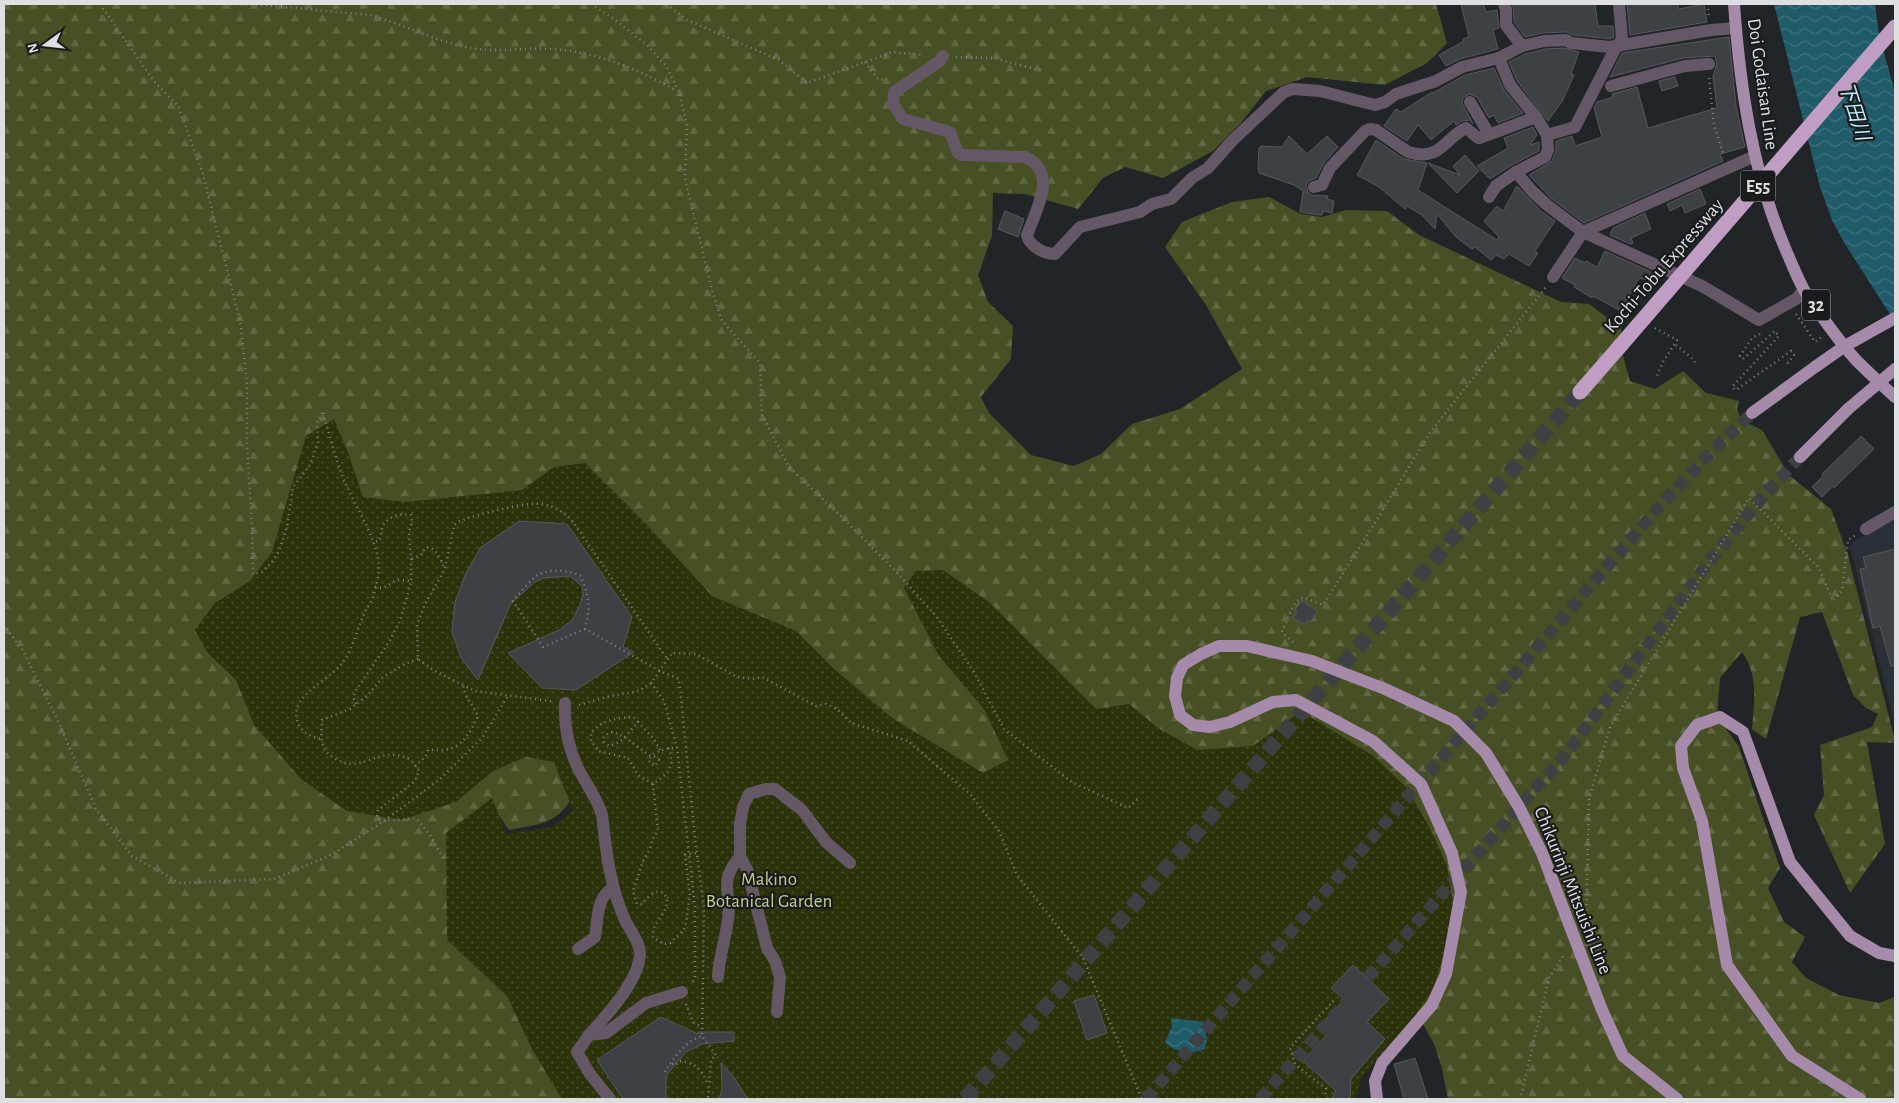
<svg xmlns="http://www.w3.org/2000/svg" width="1899" height="1103" viewBox="0 0 1899 1103" font-family="'Alegreya Sans','Noto Sans JP',sans-serif">
  <defs>
    <pattern id="forest-firs" width="22" height="20" patternUnits="userSpaceOnUse" patternTransform="scale(1.25)"><rect width="22" height="20" fill="#474f24"/><path d="M5 1l3.5 6h-7zM16 11l3.5 6h-7z" fill="#616844"/></pattern>
    <pattern id="garden-dots" width="8" height="8" patternUnits="userSpaceOnUse" patternTransform="scale(1.25)"><rect width="8" height="8" fill="#2c330b"/><path d="M2 2h.1M6 6h.1" fill="none" stroke="#4a502e" stroke-width="1.8" stroke-linecap="round"/></pattern>
    <pattern id="water-waves" width="16" height="10" patternUnits="userSpaceOnUse" patternTransform="scale(1.25)"><rect width="16" height="10" fill="#1f5b68"/><path d="M0 5q4-4 8 0t8 0" fill="none" stroke="#3f727d"/></pattern>
  </defs>
  <rect width="100%" height="100%" fill="#222527"/>
  <polygon fill="#2a3136" points="1895,518 1895,726 1850,546 1853,542"/>
  <path fill="url(#forest-firs)" d="M4 4H1436L1447 43 1427 63 1385 85 1307 77 1266 91 1241 123 1213 151 1163 178 1125 167 1103 178 1078 209 1025 194 993 193 992 236 978 275 988 302 1013 326 1011 359 981 397 989 413 1031 455 1074 466 1101 454 1132 424 1180 409 1242 369 1206 305 1165 247 1182 222 1232 202 1269 197 1301 214 1322 217 1346 210 1387 211 1419 235 1561 302 1589 304 1621 328 1623 356 1630 381 1655 389 1683 371 1706 393 1739 401 1737 409 1741 420 1762 430 1789 475 1831 509 1848 555 1895 741V743L1867 742 1885 844 1850 893 1814 815 1824 795 1820 745 1872 727 1878 714 1866 708 1853 695 1822 612 1800 617 1766 739 1752 729C1754 703 1759 675 1742 652L1720 678 1717 716 1739 747 1780 868 1768 888 1784 922 1805 937 1792 962 1806 978 1839 995 1879 1003 1895 997V1099H1448L1442 1069 1435 1046 1411 1002 574 794C558 825 539 824 509 830L490 803 489 950 577 1099H4Z"/>
  <polygon fill="url(#garden-dots)" points="334,419 349,455 363,497 405,502 522,490 554,467 585,463 649,527 712,596 796,631 833,668 892,718 983,773 1008,760 984,709 939,656 904,588 916,571 943,570 990,603 1096,709 1129,704 1158,728 1197,750 1253,746 1301,711 1372,755 1406,787 1429,826 1447,866 1453,902 1447,943 1433,991 1410,1021 1361,1078 1356,1099 562,1099 533,1051 507,996 447,940 446,833 492,798 506,834 552,827 573,811 554,762 526,757 493,771 456,802 402,820 347,811 302,780 254,725 236,680 207,652 195,630 215,603 250,581 272,552 306,436"/>
  <g fill="url(#water-waves)">
    <polygon points="1774,4 1875,4 1879,35 1895,92 1895,322 1845,244 1832,220 1820,187"/>
    <path d="M1171 1018 1204 1022 1207 1040 1205 1049C1193 1054 1173 1053 1165 1042L1172 1026Z"/>
  </g>
  <g fill="#3e4143" stroke="#56595c">
    <polygon points="1461,4 1483,4 1486,12 1497,10 1499,28 1493,30 1498,49 1460,59 1446,66 1439,55 1464,41 1463,39 1469,37"/>
    <polygon points="1513,4 1595,4 1598,26 1613,26 1614,37 1610,39 1574,35 1566,32 1543,33 1525,37 1514,22"/>
    <polygon points="1627,4 1677,4 1679,9 1704,4 1707,22 1630,35"/>
    <polygon points="1729,37 1736,106 1745,147 1720,154 1723,161 1584,223 1552,199 1529,175 1552,161 1556,150 1556,141 1572,136 1575,146 1602,137 1594,108 1597,102 1613,97 1612,94 1637,87 1648,128 1717,108 1713,76 1717,64 1715,56 1683,58 1610,77 1622,53"/>
    <polygon points="1564,48 1579,52 1571,74 1574,75 1563,100 1548,121 1517,81 1509,62 1525,54 1545,49"/>
    <polygon points="1494,68 1504,90 1523,113 1498,123 1494,115 1489,118 1477,97 1469,94 1463,98 1462,103 1473,124 1470,120 1462,121 1456,125 1454,121 1431,140 1418,125 1407,141 1384,126 1396,109 1401,112 1432,92 1433,93 1465,75"/>
    <polygon points="1675,77 1678,86 1662,91 1659,81"/>
    <polygon points="1533,127 1537,135 1530,145 1539,142 1539,151 1512,165 1490,179 1477,166 1508,148 1504,138"/>
    <polygon points="1289,136 1307,154 1327,136 1338,147 1324,163 1316,178 1309,181 1306,185 1308,192 1311,195 1328,196 1327,199 1334,201 1332,213 1323,211 1322,215 1320,215 1300,212 1303,192 1305,192 1294,185 1259,173 1258,167 1259,148 1261,148 1261,146 1282,147"/>
    <polygon points="1376,140 1404,159 1427,163 1418,190 1497,240 1499,237 1484,221 1497,206 1503,211 1517,186 1541,211 1555,221 1535,251 1538,253 1529,266 1509,254 1504,259 1496,255 1491,260 1475,247 1472,249 1456,237 1437,214 1435,229 1422,215 1407,206 1405,209 1379,187 1357,175"/>
    <polygon points="1465,155 1479,171 1457,193 1428,163 1460,175 1453,166"/>
    <polygon points="1700,189 1706,204 1685,213 1682,205 1670,211 1667,204"/>
    <polygon points="1005,211 1024,219 1018,237 998,229"/>
    <polygon points="1645,213 1651,229 1631,238 1633,243 1630,244 1610,235 1613,228"/>
    <polygon points="1605,251 1651,272 1647,280 1639,278 1621,311 1593,296 1592,298 1574,287 1575,285 1562,278 1575,258 1585,263 1586,261 1597,267"/>
    <polygon points="1861,436 1874,449 1834,488 1833,486 1822,497 1812,487 1823,476 1822,474"/>
    <polygon points="519,521 567,524 632,617 623,647 634,652 576,690 542,688 508,653 559,630 572,620 580,605 583,594 582,586 570,576 544,578 535,582 511,603 478,680 461,658 452,632 455,602 465,575 480,548"/>
    <polygon points="1895,549 1895,666 1891,666 1880,626 1873,628 1860,569 1866,568 1863,557"/>
    <polygon points="1302,600 1317,611 1311,622 1307,620 1305,625 1293,618 1297,612 1295,610"/>
    <polygon points="1353,965 1389,999 1367,1022 1385,1039 1351,1079 1350,1099 1331,1099 1336,1091 1303,1061 1326,1036 1318,1028 1344,1000 1331,988"/>
    <polygon points="1094,995 1107,1033 1087,1040 1074,1001"/>
    <polygon points="661,1017 698,1034 698,1032 734,1032 734,1041 702,1044 686,1052 666,1076 666,1099 623,1099 597,1060"/>
    <polygon points="1415,1058 1428,1099 1404,1099 1394,1064"/>
    <polygon points="721,1063 733,1076 748,1099 719,1099 722,1089"/>
  </g>
  <g fill="none" stroke-linecap="round" stroke-linejoin="round">
    <g stroke="#3e4143" stroke-width="12" stroke-dasharray="12 6" stroke-linecap="butt">
      <polyline points="1146,1099 1658,508 1715,448 1752,413"/>
      <polyline points="1260,1099 1568,752 1705,567 1765,494 1800,457"/>
    </g>
    <polyline stroke="#3e4143" stroke-width="15" stroke-dasharray="15 8" stroke-linecap="butt" points="965,1099 1580,392"/>
    <g stroke="#818385" stroke-width="2.5" stroke-dasharray="1 4" stroke-linecap="butt">
      <path d="M100 4 153 80 178 106 202 171 240 321 247 382V447L252 527 253 574 262 572 272 562 279 551 287 527 293 487 310 465 318 442 317 423 323 411C329 434 335 457 344 480 355 507 380 542 379 571 378 579 375 590 373 597 371 603 366 608 364 614 357 630 353 648 343 662 328 683 285 696 299 725 303 733 312 737 321 739"/>
      <path d="M216 4 264 5 370 15C404 24 436 42 472 48 499 53 525 47 552 49 600 53 635 68 677 91"/>
      <polyline points="591,4 614,19 647,45 667,67 679,92 687,125 685,179 712,290 722,321 760,363 762,415 789,467 847,522 901,577 936,616 974,672 1004,729 1070,781 1128,808 1138,799"/>
      <polyline points="667,4 687,20 779,60 807,83 893,52 923,55"/>
      <polyline points="1707,4 1709,16"/>
      <polyline points="956,57 994,58 1043,71"/>
      <polyline points="865,62 878,79 885,80"/>
      <polyline points="1709,78 1714,125 1724,156"/>
      <polyline points="1796,314 1815,342 1822,337"/>
      <polyline points="1655,328 1677,340 1663,362 1656,378"/>
      <polyline points="1760,334 1752,338 1740,356 1743,359 1775,331 1779,336 1732,387 1736,390 1791,351 1794,355 1786,365"/>
      <polyline points="1676,345 1693,359 1697,366"/>
      <path d="M412 559 421 555 425 548C435 545 441 559 444 568"/>
      <path d="M375 587 383 588C395 582 396 577 411 582"/>
      <polyline points="4,625 23,651 58,721 96,809 132,856 180,883 274,879 329,856 384,821 439,780 482,738 508,696"/>
      <path d="M585 629 543 647 513 601C519 594 531 579 538 575 550 568 569 570 581 576 589 599 591 605 585 629L660 671 679 679 695 838 704 908 703 973"/>
      <polyline points="1293,642 1282,632 1293,606 1300,598 1305,598 1323,605 1376,521 1431,431 1546,287"/>
      <path d="M418 659 407 663 383 677 368 695 350 709 322 720C321 736 319 749 334 758 363 776 378 744 409 759 413 761 416 767 419 771L415 781 378 810 377 818 384 821 416 818 430 835 444 860"/>
      <polyline points="651,683 664,701 677,748 695,907 695,979 691,983"/>
      <path d="M551 701 475 691 435 671 418 659 417 625 425 604 445 569 454 525 460 521C475 515 525 502 540 504 552 505 562 511 571 519L668 660"/>
      <path d="M356 704 353 697 356 690 389 642 400 621 411 582V559L409 532 412 522 411 515C400 513 387 516 382 528 381 533 381 537 379 541L373 542"/>
      <polyline points="579,705 606,697 639,691 651,683 672,653 696,654 737,677 752,679 762,677 816,706 826,704 837,709 851,723 908,741 970,794 999,831 1017,875 1083,958 1142,1099"/>
      <path d="M638 722 633 717C617 718 601 720 591 733V740L598 751 628 758 638 775 653 784C669 773 675 768 669 748"/>
      <path d="M660 750 653 738 638 722C630 731 621 744 609 746L604 742 603 738 610 732C623 733 634 745 645 752 649 756 654 756 659 760L655 766 648 760C657 751 663 748 677 748"/>
      <path d="M415 766 426 756 428 750C434 749 439 751 445 750 463 747 471 731 478 716 473 705 465 698 463 685"/>
      <path d="M653 784 658 831 652 840 650 849 643 861 633 891 637 904H641C647 899 657 886 664 894 673 904 659 918 655 926 653 930 653 934 653 938L664 944 670 943 684 930 686 922 690 895 685 855 697 853"/>
      <polyline points="1586,925 1589,799 1610,727 1749,498 1819,568 1833,601 1842,590 1848,540 1856,535"/>
      <polyline points="703,978 702,1036 716,1055 711,1060 708,1099"/>
      <polyline points="686,1004 693,1022 702,1027"/>
      <path d="M672 1064 676 1065 679 1061C695 1062 702 1070 707 1083"/>
      <path d="M665 1072C672 1059 687 1040 702 1036"/>
      <polyline points="1325,1099 1326,1089 1295,1064 1290,1048 1336,998"/>
      <polyline points="1518,1099 1522,1092 1549,978 1565,953"/>
    </g>
    <g stroke="#655866" stroke-width="12">
      <polyline points="1504,4 1506,9 1506,25 1522,46"/>
      <polyline points="1619,4 1622,39 1614,51 1575,127 1547,135 1548,150 1545,157 1516,172 1532,191 1547,205 1583,232 1702,286 1759,320 1796,299 1804,290"/>
      <path d="M943 56 940 61 894 92 893 104 903 119 950 132 958 153 962 155 1025 157C1059 172 1036 210 1027 235 1029 246 1044 254 1055 254L1080 227 1140 212 1152 204 1171 199 1192 178 1208 168 1232 141 1284 92 1293 89 1320 91 1375 105 1385 102 1396 94 1436 81 1462 67 1499 58 1522 46 1544 41 1566 40 1571 43 1610 47 1711 30 1736 28"/>
      <polyline points="1499,58 1510,85 1536,117"/>
      <polyline points="1611,86 1685,66 1709,64"/>
      <polyline points="1470,102 1489,134"/>
      <path d="M1314 187 1322 185 1330 168 1365 131 1370 129 1376 130 1408 152C1441 162 1443 139 1466 128L1478 138H1480L1536 117 1547 135"/>
      <polyline points="1489,197 1496,186 1516,172"/>
      <polyline points="1553,277 1583,232 1755,156"/>
      <polyline points="1866,529 1895,512"/>
      <path d="M565 703C564 727 569 752 581 774 589 788 598 800 602 815 606 850 610 888 625 920 630 931 641 943 640 955 638 982 606 1016 589 1035"/>
      <path d="M578 949 595 937C598 920 596 897 613 888"/>
      <path d="M718 977C719 954 728 933 729 909 729 898 725 887 728 877 730 871 735 862 740 857"/>
      <polyline points="777,1012 780,977 775,961 767,948 747,869 740,857 740,824 743,807 749,794 766,789 775,789 802,810 826,842 850,863"/>
      <polyline points="610,1099 590,1074 577,1052 589,1035 606,1033 646,1003 682,992"/>
    </g>
    <g stroke="#a68aa9" stroke-width="12">
      <path d="M1734 4C1740 88 1752 170 1785 248 1791 262 1797 277 1804 290 1819 313 1838 340 1856 360 1869 373 1882 385 1895 397"/>
      <polyline points="1752,413 1815,367"/>
      <polyline points="1800,457 1848,409"/>
      <polyline points="1377,1099 1375,1081 1382,1063 1432,1005 1446,974 1461,892 1452,853 1421,784 1373,741 1296,700 1273,702 1230,722 1210,727 1193,725 1180,715 1175,696 1177,678 1183,665 1201,654 1219,646 1247,646 1312,661 1385,689 1454,721 1486,753 1519,807 1542,853 1602,1010 1623,1056 1677,1099"/>
      <polyline points="1860,1099 1792,1056 1727,965 1702,821 1683,768 1681,746 1697,725 1720,717 1743,732 1790,862 1850,936 1879,953 1895,956"/>
    </g>
    <polyline stroke="#c09ec3" stroke-width="15" points="1580,392 1621,345"/>
    <g stroke="#a68aa9" stroke-width="12">
      <polyline points="1815,367 1845,346 1895,318"/>
      <polyline points="1848,409 1895,369"/>
    </g>
    <polyline stroke="#c09ec3" stroke-width="15" points="1621,345 1895,27"/>
  </g>
  <g text-anchor="middle" stroke-width="4.5" stroke-linejoin="round" paint-order="stroke">
    <g fill="#191b1d" stroke="#a3a4a6" stroke-width="1">
      <rect x="1740.5" y="170.5" width="35" height="31" rx="4"/>
      <rect x="1802" y="289.5" width="28" height="31" rx="4"/>
    </g>
    <g font-size="18" font-weight="bold" fill="#dedfe1">
      <text x="1758" y="192">E55</text>
      <text x="1816" y="311">32</text>
    </g>
    <g font-size="19" fill="#dedfe1" stroke="#191b1d">
      <text transform="translate(1764 84) rotate(82)" y="7">Doi Godaisan Line</text>
      <text transform="translate(1663 265) rotate(-49)" y="7">Kochi-Tobu Expressway</text>
      <text transform="translate(1574 890) rotate(68)" y="7">Chikurinji Mitsuishi Line</text>
    </g>
    <g font-size="19" fill="#c0cf88" stroke="#191b1d">
      <text x="769" y="885">Makino<tspan x="769" dy="22">Botanical Garden</tspan></text>
    </g>
    <g font-size="20" font-style="italic" fill="#baeefc" stroke="#191b1d">
      <text transform="translate(1855 111) rotate(72)" y="7">下田川</text>
    </g>
  </g>
  <rect width="1899" height="1103" fill="none" stroke="#dedfe1" stroke-width="10"/>
  <g transform="translate(45 45) rotate(255)" stroke="#191b1d" stroke-width="4" paint-order="stroke">
  <path d="M0-4L9 19L0 12L-9 19Z" fill="#dedfe1"/>
  <text y="-8" font-size="14" font-weight="bold" text-anchor="middle" fill="#dedfe1">N</text>
  </g>
</svg>
